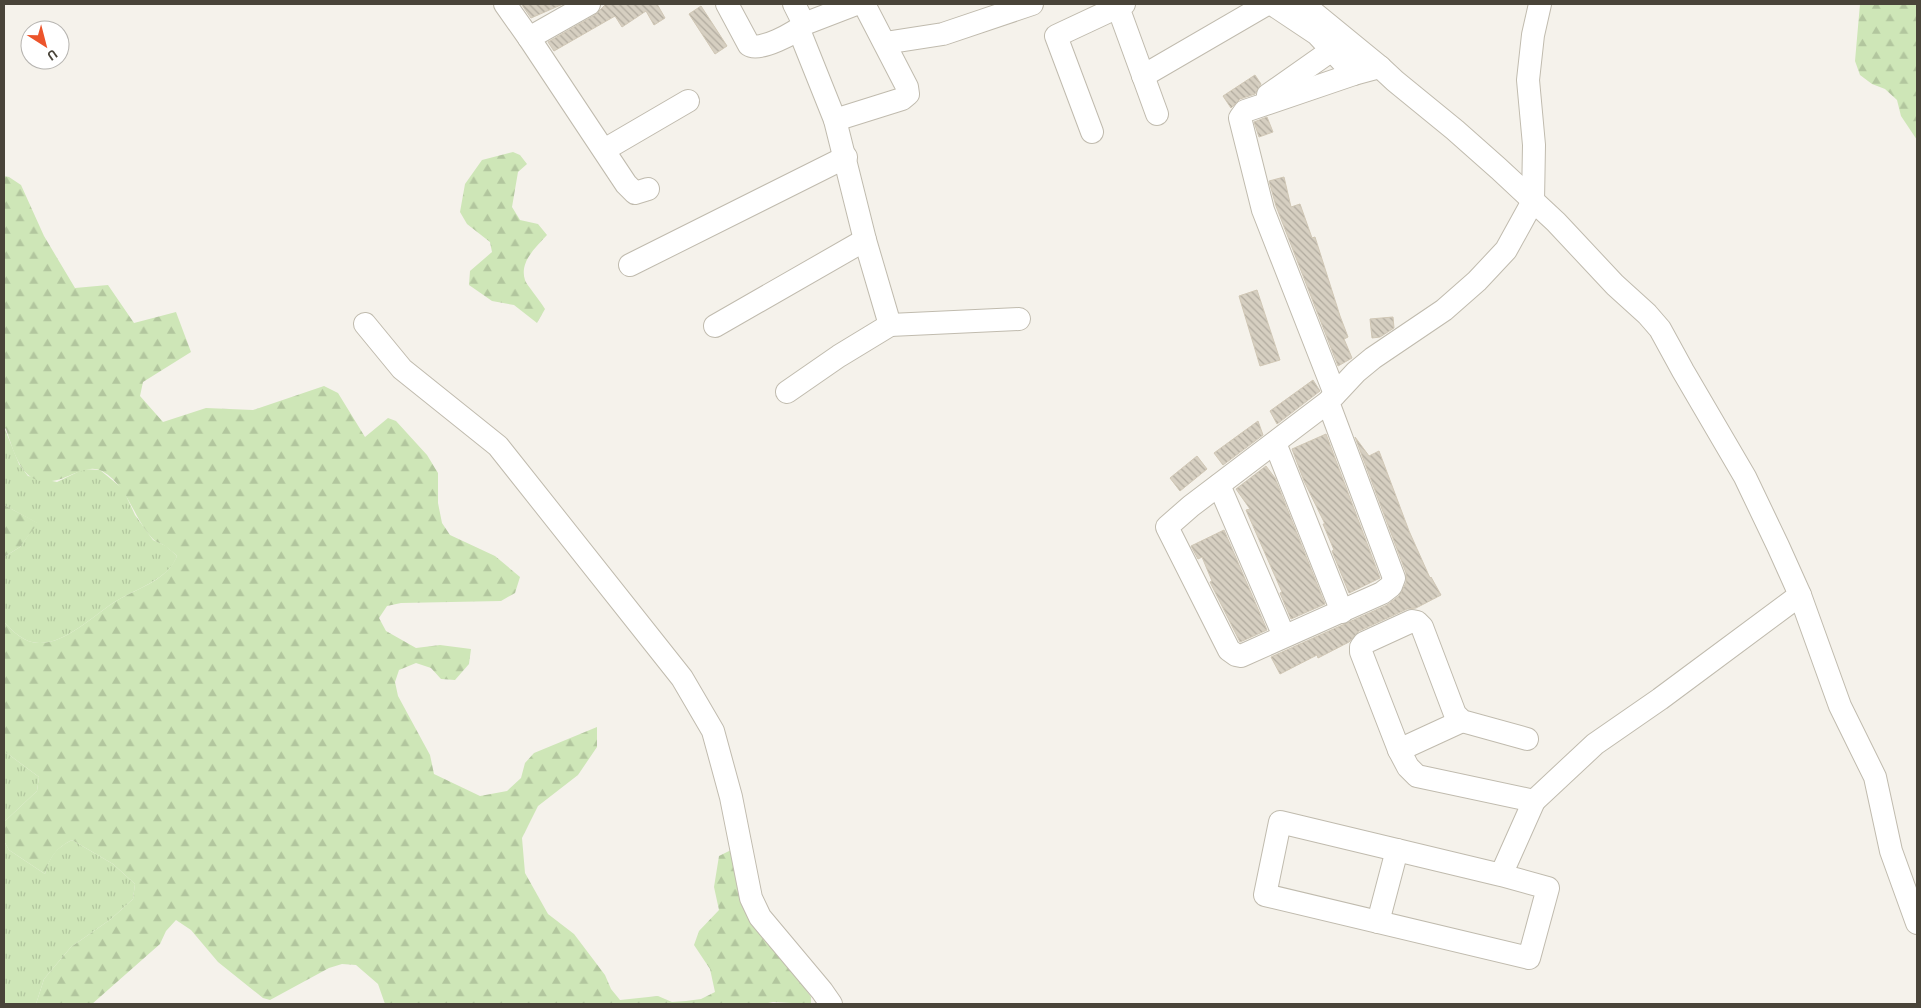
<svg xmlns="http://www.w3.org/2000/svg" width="1921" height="1008" viewBox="0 0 1921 1008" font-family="'Alegreya Sans',sans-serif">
  <defs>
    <pattern id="grass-tufts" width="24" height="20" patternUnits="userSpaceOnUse" patternTransform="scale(1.25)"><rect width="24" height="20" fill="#cee6b7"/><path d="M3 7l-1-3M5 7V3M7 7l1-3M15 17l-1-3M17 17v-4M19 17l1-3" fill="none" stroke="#b2c69e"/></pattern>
    <pattern id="forest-firs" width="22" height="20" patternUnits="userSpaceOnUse" patternTransform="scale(1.25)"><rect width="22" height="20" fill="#cee6b7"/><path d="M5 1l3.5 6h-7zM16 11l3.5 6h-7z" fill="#b2c69e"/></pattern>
    <pattern id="building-back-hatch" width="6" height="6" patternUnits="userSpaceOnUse" patternTransform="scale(1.25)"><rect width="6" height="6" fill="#d6cfc1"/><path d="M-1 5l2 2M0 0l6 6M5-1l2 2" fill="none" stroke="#b0aa9e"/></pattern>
  </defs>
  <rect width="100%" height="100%" fill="#f5f2eb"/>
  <g fill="url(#grass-tufts)">
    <path d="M4 427 19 464 28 476 57 482 84 469 100 470 123 489 135 515 153 540 166 546 177 556C175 560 173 566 169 569 155 584 130 592 113 603 93 616 65 644 39 643 25 643 13 632 4 622V557L20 547 37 523 4 505Z"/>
    <polygon points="4,751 39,777 37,791 4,822 4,826"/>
    <path d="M72 840 113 864 135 884 133 899 111 919 71 947 44 979 36 1004H4V841L9 850 45 874C50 856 56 848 72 840Z"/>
  </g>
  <g fill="url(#forest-firs)">
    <polygon points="1860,4 1917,4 1917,140 1901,116 1897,100 1885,89 1872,84 1860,75 1855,61"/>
    <path d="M513 152 520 155 527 164 518 172 512 207 520 220 538 224 547 235C536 247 519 262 525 280 526 284 542 303 545 309L537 323 514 305 492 301 469 285 470 271 492 252 490 242 467 224 460 212 465 184 482 160Z"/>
    <path d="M4 176 9 177 21 185 44 236 75 288 108 285 134 323 176 312 191 352 143 382 140 396 163 422 206 408 253 410 324 386 338 393 365 437 388 418 396 421 427 455 438 473V503L442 523 450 535 495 556 520 577 515 593 501 601 401 603 387 606 379 618 386 631 416 648 440 645 471 649 469 664 455 680 441 679 431 668 416 663 399 670 395 682 398 696 430 755 434 774 480 796 507 791 521 778 525 763 534 753 597 727V747L578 775 538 806 522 838 525 873 548 914 574 934 605 975 611 989 620 1000 658 996 672 1002 686 1001 701 999 715 992 710 969 694 945 699 931 719 910 714 887 719 856 733 849 748 908 811 997V1004L773 1002 763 1004H385L378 984 356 965 342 964 329 968 270 1000 263 998 218 962 191 930 176 920 166 931 160 944 92 1004H36L44 979 71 947 111 919 133 899 135 884 113 864 72 840C56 848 50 857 45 874L9 850 4 841V822L37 791 39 777 4 751V622C13 632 25 643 39 643 65 644 93 616 113 603 131 591 154 585 169 569 172 566 175 560 177 556 173 552 169 549 165 546 161 543 155 542 152 538 132 516 129 487 102 471 93 466 82 470 73 474 27 496 18 466 6 429L4 427Z"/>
    <polygon points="4,505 38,523 20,547 4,557"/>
  </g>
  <g fill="url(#building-back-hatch)" stroke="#d0c7b5">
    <polygon points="525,4 563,4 531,18 522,5"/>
    <polygon points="606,4 657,4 665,18 654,25 646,11 622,27 615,16 554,51 548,42 595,15"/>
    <polygon points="701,6 727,46 715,54 689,14"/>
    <polygon points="1255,75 1261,84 1255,94 1240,99 1231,108 1223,96"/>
    <polygon points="1267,117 1273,132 1259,137 1254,122"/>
    <polygon points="1284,177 1291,207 1300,204 1312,238 1315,237 1340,316 1348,337 1344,339 1352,358 1338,366 1276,206 1269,181"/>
    <polygon points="1257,290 1280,360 1260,366 1239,296"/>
    <polygon points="1393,317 1394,328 1380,337 1372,338 1370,319"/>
    <polygon points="1313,380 1320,391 1277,424 1270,411"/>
    <polygon points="1258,421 1263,435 1223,465 1214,453"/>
    <polygon points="1326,434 1380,578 1349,593 1332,551 1334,550 1323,524 1325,524 1304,481 1292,449"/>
    <polygon points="1355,437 1369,456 1379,451 1409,531 1430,578 1431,577 1441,595 1416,608 1407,609 1359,631 1349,642 1318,658 1317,655 1280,674 1271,657 1387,605 1399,596 1406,583 1406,573"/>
    <polygon points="1197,456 1207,469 1180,491 1170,478"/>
    <polygon points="1266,466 1275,478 1325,604 1291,619 1280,593 1282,592 1246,510 1250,509 1236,489"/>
    <polygon points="1224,530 1267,630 1240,642 1210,582 1212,581 1202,557 1198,559 1191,546"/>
  </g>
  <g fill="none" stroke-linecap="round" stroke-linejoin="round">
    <g stroke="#c0bbae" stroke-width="24">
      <g id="minor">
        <polyline points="505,4 529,38"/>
        <polyline points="589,4 529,38 626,184 635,193 648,189"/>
        <path d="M727 4 749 45C759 52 796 33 804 24L856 4"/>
        <polyline points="794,4 804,24"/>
        <polyline points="1124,4 1118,7 1157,114"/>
        <polyline points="1272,4 1317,34 1354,74"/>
        <polyline points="1303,4 1380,67 1395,81 1455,130 1499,169 1556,222 1615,285 1647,314 1660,329 1683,371 1745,477 1778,546 1800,595 1840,706 1875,777 1891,851 1917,923"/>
        <polyline points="885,43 943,34 1032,4"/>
        <polyline points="1143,76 1267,4"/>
        <polyline points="1268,95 1332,50"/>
        <polyline points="835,120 902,99 908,94 907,87 864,4"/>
        <polyline points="1092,132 1056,36 1118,7"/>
        <polyline points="604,150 688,101"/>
        <polyline points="630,265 846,157"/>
        <polyline points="365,324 402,369 498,446 682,678 713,731 731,797 751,898 760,917 822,991 831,1004"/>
        <polyline points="890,325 1019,319"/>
        <polyline points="715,326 865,240"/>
        <polyline points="787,392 839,356 890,325 865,240 835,120 799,30"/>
        <polyline points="1335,394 1263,210 1240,118 1245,111 1354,74 1380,67"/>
        <polyline points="1328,402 1394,578 1391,586 1382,593 1241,656 1236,655 1229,650 1167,527 1191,506 1328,402 1356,372 1373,358 1444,310 1477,281 1506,250 1533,201 1534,145 1528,80 1533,35 1540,4"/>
        <polyline points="1275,443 1342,612"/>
        <polyline points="1219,485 1284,636"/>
        <polyline points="1527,739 1462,721 1455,714 1422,627 1417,622 1412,621 1364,643 1361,647 1361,652 1399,750 1408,767 1417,776 1534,801 1595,744 1660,699 1800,595"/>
        <polyline points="1399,750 1462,721"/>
        <polyline points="1501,875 1548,888 1529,958 1265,895 1280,822 1501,875 1534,801"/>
        <polyline points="1378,922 1397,850"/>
      </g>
    </g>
    <use href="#minor" stroke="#fff" stroke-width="22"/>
  </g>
  <rect width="1921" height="1008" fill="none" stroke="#494439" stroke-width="10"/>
  <g transform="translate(45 45) rotate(144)"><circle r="24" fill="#ffffff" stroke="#b6b4b0"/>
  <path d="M0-4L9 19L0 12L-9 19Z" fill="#ec542b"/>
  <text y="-8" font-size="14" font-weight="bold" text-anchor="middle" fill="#494439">U</text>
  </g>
</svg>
